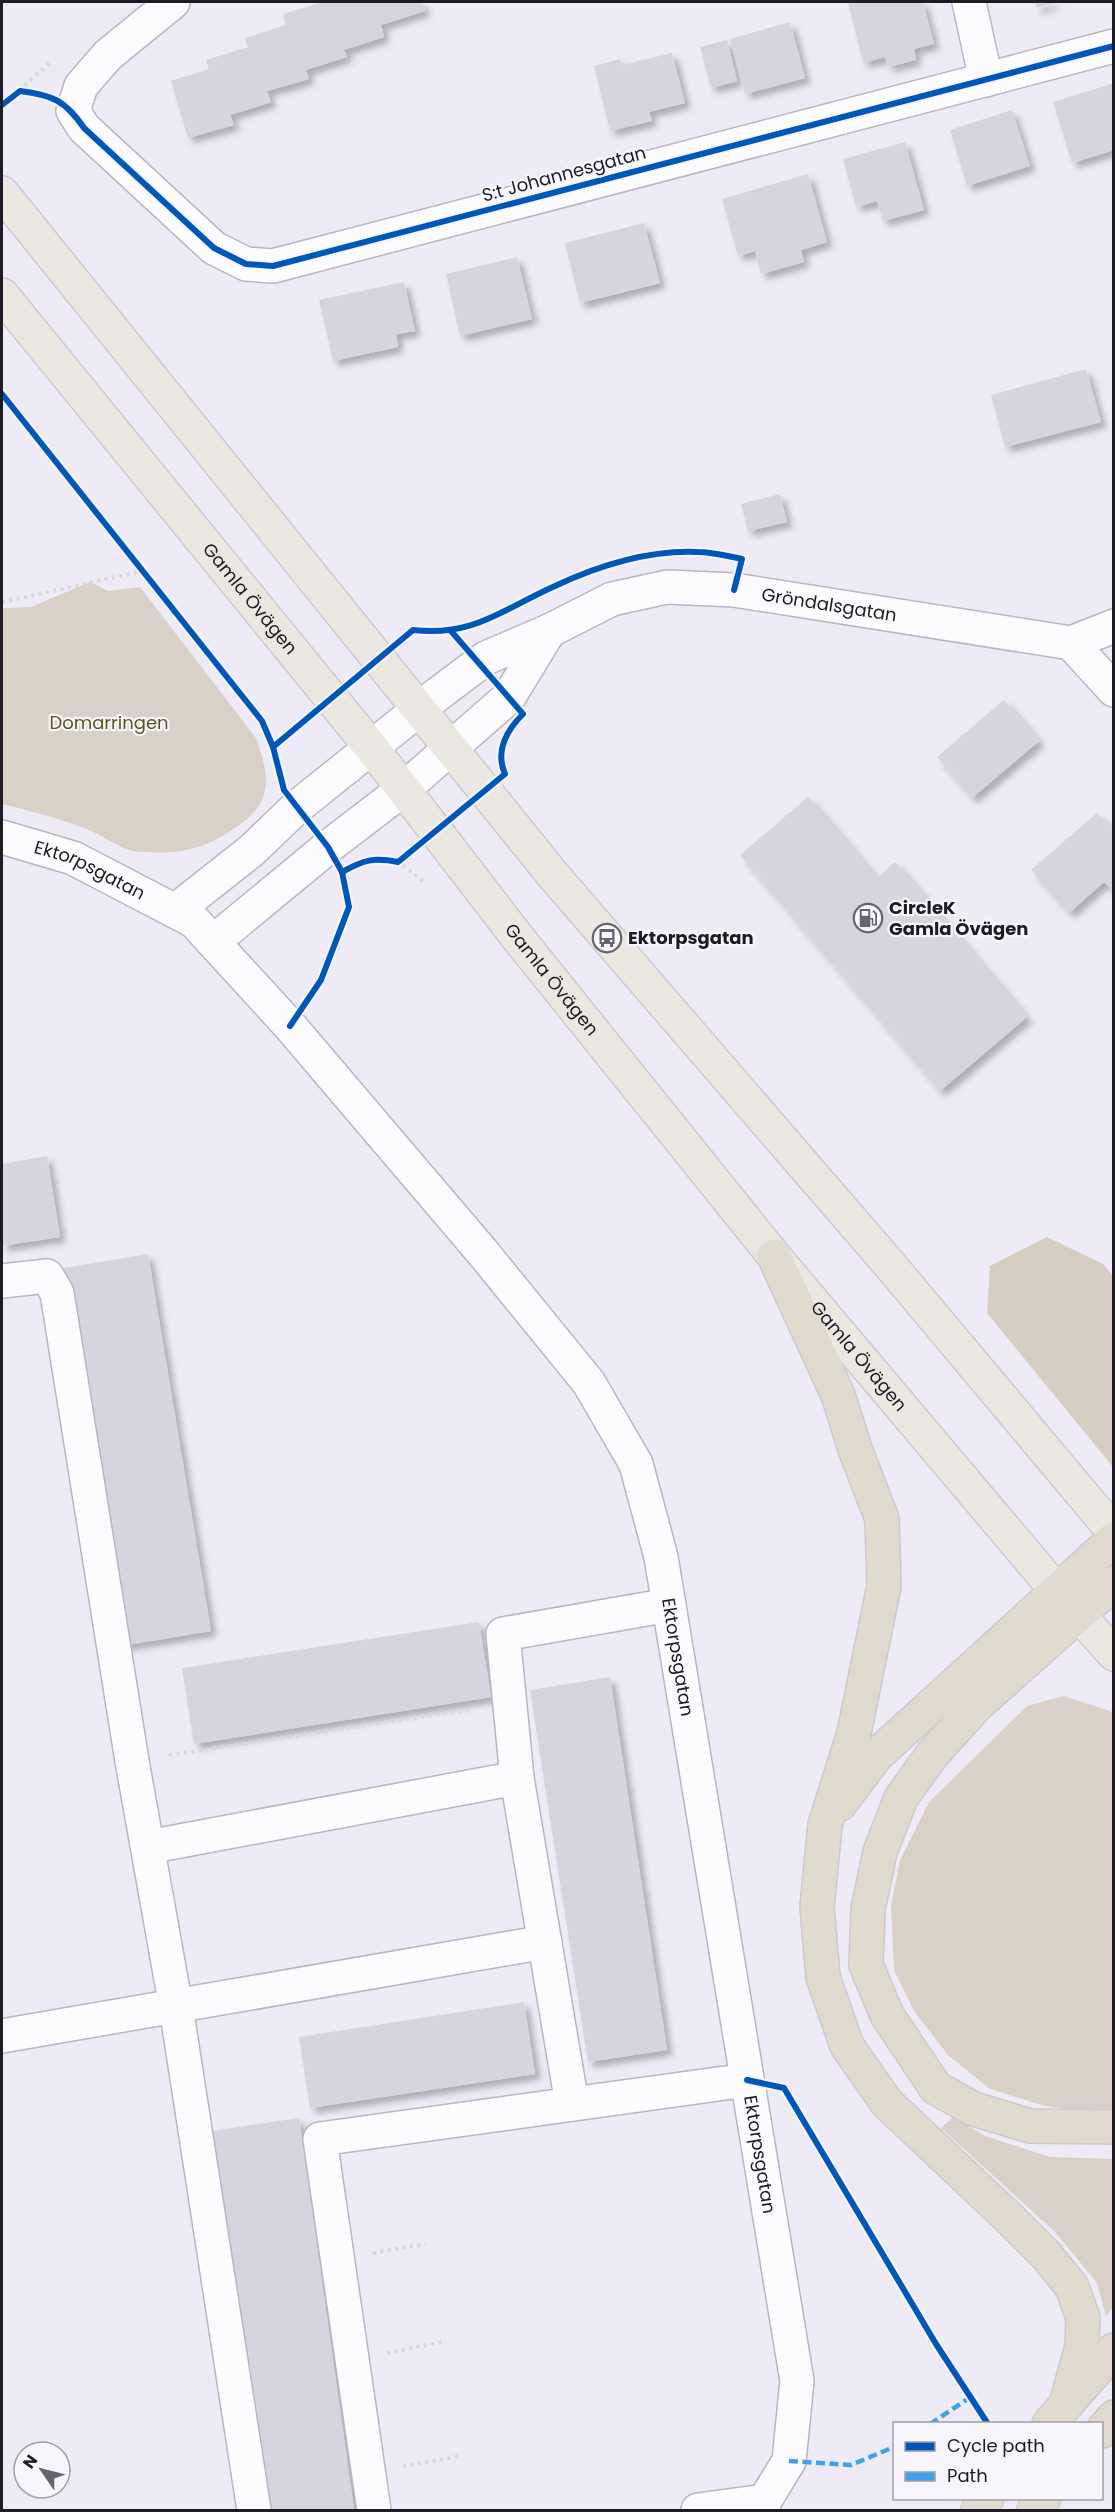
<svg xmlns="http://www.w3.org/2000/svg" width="1115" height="2512" viewBox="0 0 1115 2512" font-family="Poppins,sans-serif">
  <defs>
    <filter id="shadow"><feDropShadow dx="5.5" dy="5.5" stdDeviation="3" flood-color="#0004"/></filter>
  </defs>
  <rect width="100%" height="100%" fill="#eeebf6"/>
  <g fill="#d9d1c7">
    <path d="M90 582 108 591 140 587 256 738C268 773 275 798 242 823 213 845 185 855 149 852 143 852 136 852 130 850 116 846 103 836 89 830 61 819 32 811 2 804V608L31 607Z"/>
    <polygon points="1064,1696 1110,1711 1114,1715 1113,2113 1107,2114 1045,2106 990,2089 948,2055 914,2011 894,1970 891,1906 900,1860 929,1802 1027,1706"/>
    <polygon points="953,2117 985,2136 1050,2157 1113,2159 1113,2308 1106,2316 1097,2283 1055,2232 941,2128"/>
  </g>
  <polygon fill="#d6cec2" points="1047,1237 1103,1264 1113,1276 1113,1467 987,1313 990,1266"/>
  <g fill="#d6d4df" filter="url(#shadow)">
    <polygon points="323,2 422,2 425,11 381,25 384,37 344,50 347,57 306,70 309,79 267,91 271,102 230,115 234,125 188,138 171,81 209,69 206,60 248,47 245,38 286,25 283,14"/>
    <polygon points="848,2 923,2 934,44 914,49 916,60 888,67 885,57 863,63"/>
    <polygon points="1035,2 1058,2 1037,8"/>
    <polygon points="790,22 805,78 745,94 730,39"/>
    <polygon points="727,40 737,81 711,88 700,47"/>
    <polygon points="672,53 685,103 649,112 652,121 610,131 594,66 620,59 622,65"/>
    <polygon points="1114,83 1114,150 1072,163 1053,102"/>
    <polygon points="1012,110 1030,166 967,186 950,130"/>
    <polygon points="905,142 924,210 883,221 877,201 856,207 843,159"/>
    <polygon points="808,174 827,242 801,250 804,262 761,274 755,251 738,256 722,199"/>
    <polygon points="644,223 660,283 580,303 565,243"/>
    <polygon points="517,257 532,319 460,336 446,274"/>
    <polygon points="404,282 415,331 396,334 398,347 333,361 319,300"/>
    <polygon points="1086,369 1101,422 1005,447 991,395"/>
    <polygon points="780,494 787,522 748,531 741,504"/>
    <polygon points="1004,700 1039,741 972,798 937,757"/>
    <polygon points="808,797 877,878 895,862 1027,1017 940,1091 740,855"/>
    <polygon points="1097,813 1114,831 1114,892 1104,882 1069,913 1031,870"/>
    <polygon points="47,1156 60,1237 2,1246 2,1164"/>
    <polygon points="148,1254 211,1631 121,1646 58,1269"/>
    <polygon points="479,1622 491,1697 194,1744 182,1668"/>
    <polygon points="610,1677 667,2050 588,2062 530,1690"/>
    <polygon points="524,2002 535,2074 310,2108 299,2037"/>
    <polygon points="299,2118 354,2510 264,2510 211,2131"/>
  </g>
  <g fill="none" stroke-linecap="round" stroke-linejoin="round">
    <g stroke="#b9b6c1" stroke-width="36">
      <g id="minor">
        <polyline points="173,2 108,55 81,86 73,111 84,128 214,248 246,264 273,266 1114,46"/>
        <polyline points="969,2 986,80"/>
        <polyline points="1071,643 1114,690"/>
        <path id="s1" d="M2 837 73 858 194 921 213 942 290 1026 484 1254 589 1383 636 1464 661 1557 797 2381 789 2461 759 2510"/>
        <path id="s2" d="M175 911 251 851 297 807 438 694 486 658 549 631 612 599 667 587 734 590 1071 643 1114 626"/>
        <polyline points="213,942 328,847 405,788 509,697 549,631"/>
        <polyline points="2,1281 47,1276 57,1293 132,1761 176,2007 254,2510"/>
        <polyline points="148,1847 517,1778"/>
        <polyline points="2,2036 545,1942"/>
        <polyline points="572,2104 517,1778 503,1634 669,1605"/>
        <polyline points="374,2510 320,2139 747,2080"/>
        <polyline points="698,2510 765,2501"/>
      </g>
    </g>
    <g stroke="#cccad1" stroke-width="36">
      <g id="major">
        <polyline points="2,193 553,875 890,1265 1114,1532"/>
        <path id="s3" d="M2 295 371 747 518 938 774 1256 1056 1590 1114 1654"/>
      </g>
    </g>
    <g stroke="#cccad1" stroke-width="36">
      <g id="highway">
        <polyline points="774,1256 838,1395 855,1449 882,1519 884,1586 854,1733 825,1825 817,1907 823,1977 847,2046 887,2103 1008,2217 1047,2256 1072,2287 1083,2318 1082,2346 1067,2401"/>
        <polyline points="1114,1583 976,1706 932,1755 901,1798 880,1852 868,1909 866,1965 887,2015 936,2088 974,2109 1030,2126 1114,2127"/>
        <polyline points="840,1804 876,1756 1114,1539"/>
        <polyline points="1049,2424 1114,2350"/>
        <polyline points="1102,2431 1114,2417"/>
        <polyline points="978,2510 987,2498"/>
        <polyline points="1034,2510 1044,2498"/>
      </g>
    </g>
    <g stroke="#d8d7db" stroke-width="4" stroke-dasharray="3 4.5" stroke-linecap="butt">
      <polyline points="2,105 51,62"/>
      <polyline points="2,602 143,571"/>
      <polyline points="413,630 432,632 463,628"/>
      <polyline points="374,859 398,862 427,884"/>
      <polyline points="310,996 321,980 349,907 344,880"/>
      <polyline points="169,1755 473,1709"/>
      <polyline points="373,2253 426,2244"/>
      <polyline points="387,2353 442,2342"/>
      <polyline points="403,2466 461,2456"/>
    </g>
    <use href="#minor" stroke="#fcfcfe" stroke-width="33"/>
    <use href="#major" stroke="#ebe8e2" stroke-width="33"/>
    <use href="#highway" stroke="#e0dbce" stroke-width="33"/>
    <g stroke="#3da2eb" stroke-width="4.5" stroke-dasharray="9 4.5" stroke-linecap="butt">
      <polyline points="930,2424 972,2396"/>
      <polyline points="789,2461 851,2465 894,2447"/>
    </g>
    <g stroke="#f7f6fd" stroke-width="10">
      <g id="cycleway">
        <path d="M2 105 20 91C52 95 65 100 84 128L214 248 246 264 273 266 1114 46"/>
        <polyline points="2,394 262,721 273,747 284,790 328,847 342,872 349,907 321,980 290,1026"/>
        <path d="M273 747 413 630C474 637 503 609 555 586 600 565 647 550 697 552 712 552 728 556 742 559L734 590"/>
        <path d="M342 872C364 860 373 857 398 862L505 774C495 751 507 730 523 714L451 631"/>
        <polyline points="747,2080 784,2088 936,2344 988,2424"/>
      </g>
    </g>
    <use href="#cycleway" stroke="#0057b8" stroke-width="6"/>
  </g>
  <defs>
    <g id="fuel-ring" transform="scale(1.5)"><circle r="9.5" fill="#f7f6fd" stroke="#67646f" stroke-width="1.5"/><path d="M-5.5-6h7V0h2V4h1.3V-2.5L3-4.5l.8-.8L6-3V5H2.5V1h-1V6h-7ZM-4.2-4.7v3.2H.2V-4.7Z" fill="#67646f"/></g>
    <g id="bus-ring" transform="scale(1.5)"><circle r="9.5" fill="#f7f6fd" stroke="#67646f" stroke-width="1.5"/><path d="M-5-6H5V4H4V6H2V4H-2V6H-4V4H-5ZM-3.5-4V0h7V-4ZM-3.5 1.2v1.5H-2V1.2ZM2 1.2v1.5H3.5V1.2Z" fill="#67646f"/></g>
  </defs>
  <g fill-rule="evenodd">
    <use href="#fuel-ring" x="868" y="918"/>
    <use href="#bus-ring" x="607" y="938"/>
  </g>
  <g text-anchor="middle" stroke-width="4.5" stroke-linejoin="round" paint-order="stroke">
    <g font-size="18" fill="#1e1b27" stroke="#f7f6fd">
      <text transform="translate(564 174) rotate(-15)" y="6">S:t Johannesgatan</text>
      <text dy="6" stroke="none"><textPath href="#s3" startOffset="392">Gamla Övägen</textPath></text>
      <text dy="6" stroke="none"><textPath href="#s2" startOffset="760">Gröndalsgatan</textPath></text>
      <text dy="6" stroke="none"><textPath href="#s1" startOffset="94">Ektorpsgatan</textPath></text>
      <text dy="6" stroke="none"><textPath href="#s3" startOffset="878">Gamla Övägen</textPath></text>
      <text dy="6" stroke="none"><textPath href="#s3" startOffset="1364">Gamla Övägen</textPath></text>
      <text dy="6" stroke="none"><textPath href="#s1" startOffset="1110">Ektorpsgatan</textPath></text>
      <text dy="6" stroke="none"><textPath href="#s1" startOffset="1614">Ektorpsgatan</textPath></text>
    </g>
    <g font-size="18" fill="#64511d" stroke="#f7f6fd">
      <text x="109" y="729">Domarringen</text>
    </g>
    <g font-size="18" font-weight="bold" fill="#1e1b27" stroke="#f7f6fd" text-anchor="start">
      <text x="889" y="914">CircleK<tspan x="889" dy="21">Gamla Övägen</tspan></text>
      <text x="628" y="944">Ektorpsgatan</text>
    </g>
  </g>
  <rect width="1115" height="2512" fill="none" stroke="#1e1b27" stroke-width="6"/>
  <rect x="893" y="2422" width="210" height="78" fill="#f7f6fd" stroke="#a09ea7" stroke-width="1.5"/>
  <rect x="905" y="2442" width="30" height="9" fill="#0057b8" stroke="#a09ea7" stroke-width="1.5"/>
  <text x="947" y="2452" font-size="18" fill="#1e1b27">Cycle path</text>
  <rect x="905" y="2472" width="30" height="9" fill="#3da2eb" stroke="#a09ea7" stroke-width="1.5"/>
  <text x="947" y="2482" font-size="18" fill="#1e1b27">Path</text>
  <g transform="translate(42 2470) rotate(305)"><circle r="28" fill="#f7f6fd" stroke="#a09ea7" stroke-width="1.5"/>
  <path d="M0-4.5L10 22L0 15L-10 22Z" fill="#67646f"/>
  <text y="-9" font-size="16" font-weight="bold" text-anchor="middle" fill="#1e1b27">N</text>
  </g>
</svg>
